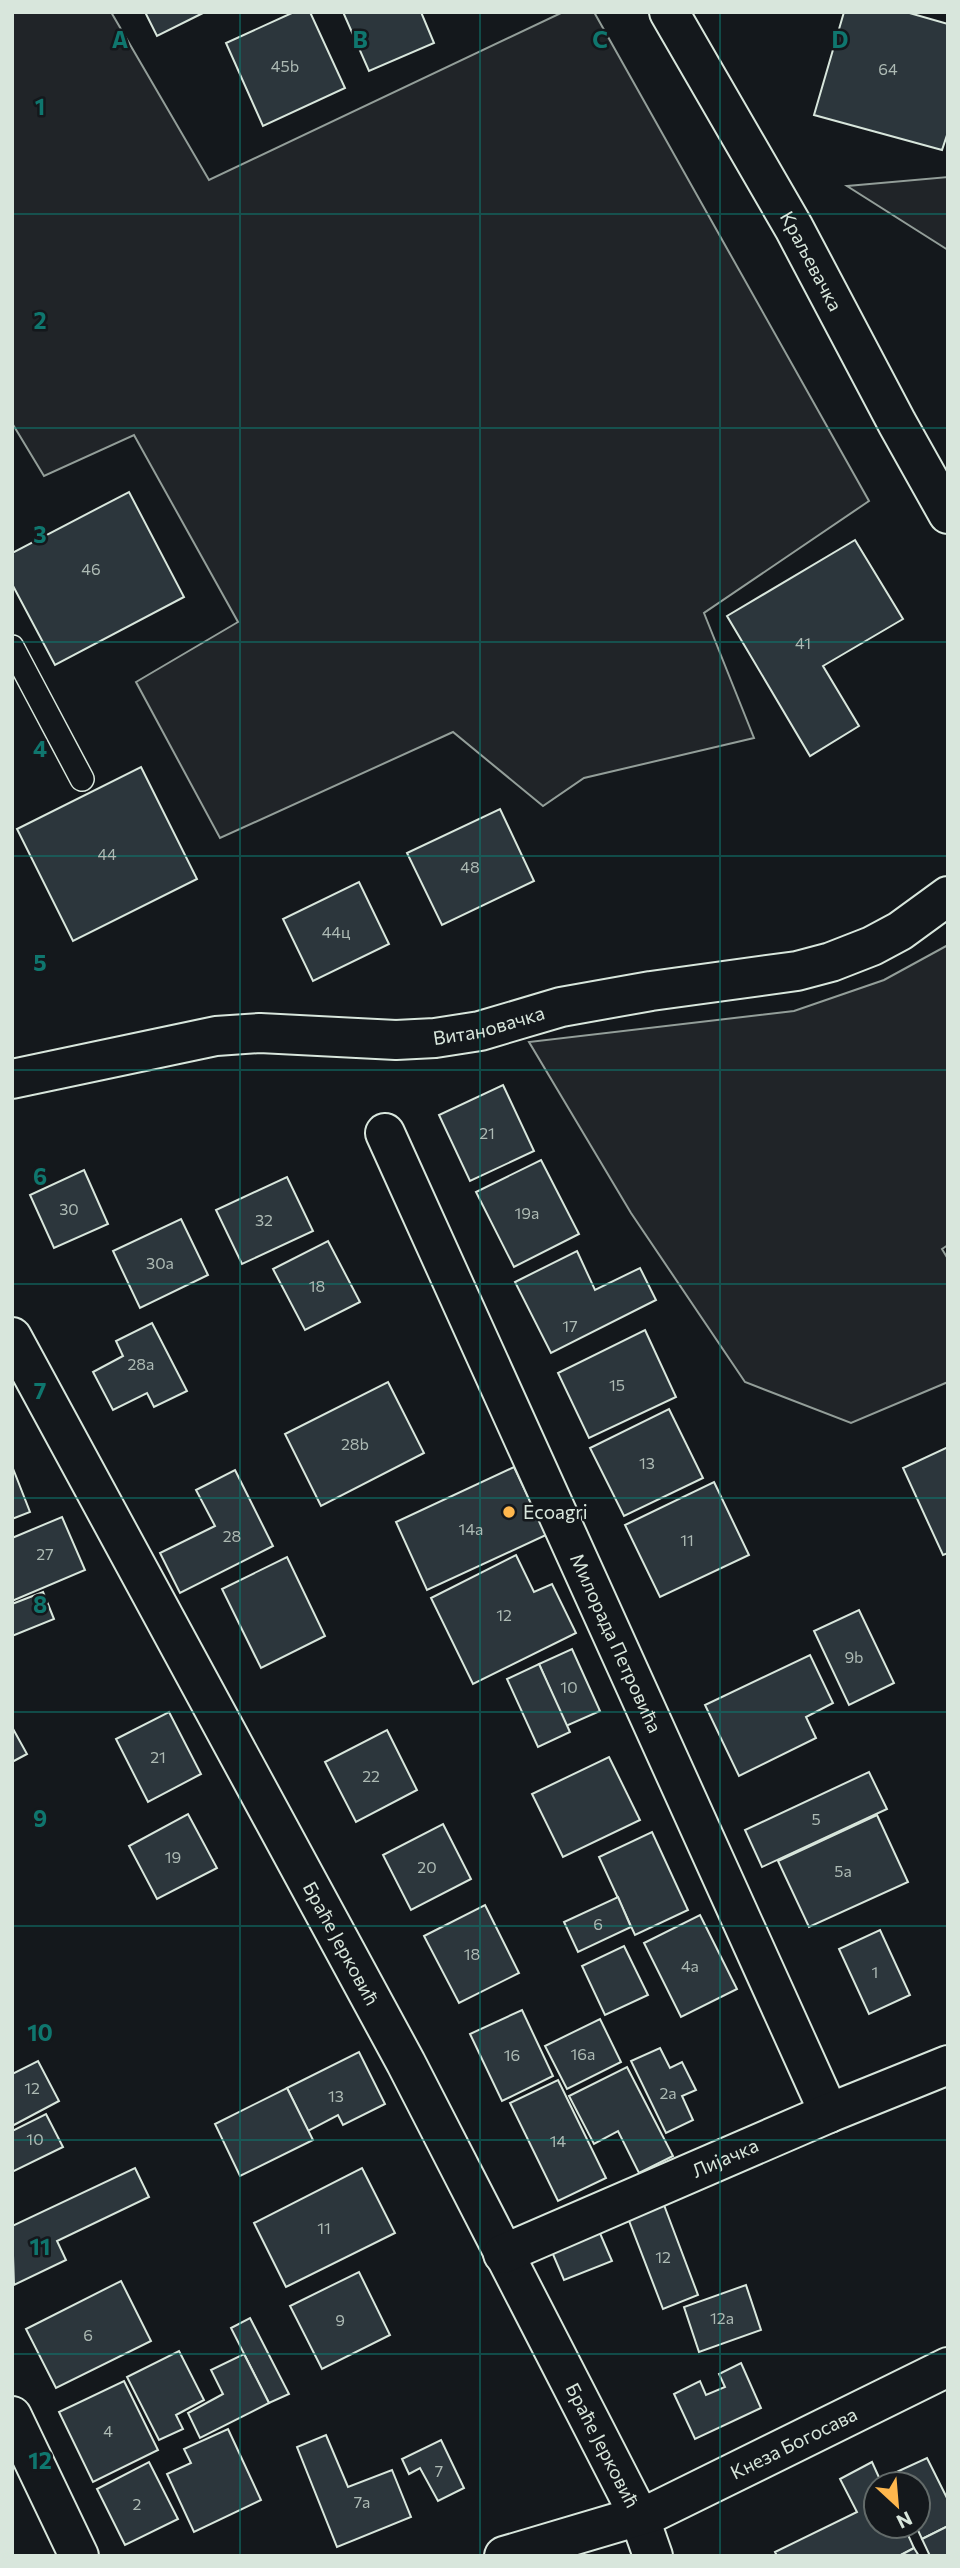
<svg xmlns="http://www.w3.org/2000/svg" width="960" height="2568" viewBox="0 0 960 2568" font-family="Commissioner,sans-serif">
  <rect width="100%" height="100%" fill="#14181c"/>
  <g fill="#202428" stroke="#939e99" stroke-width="2">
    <polygon points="12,12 111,12 209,180 563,12 594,12 869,501 704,613 754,738 584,778 543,806 453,732 220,838 136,682 238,622 134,435 44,476 12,423"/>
    <polygon points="948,177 948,250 847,186"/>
    <polygon points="948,945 948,1245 942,1249 948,1259 948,1382 851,1423 745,1382 631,1213 529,1042 794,1011 884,980"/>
  </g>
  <g fill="#2c363c" stroke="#d8e6dc" stroke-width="2">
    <polygon points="145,12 205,12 157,36"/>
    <polygon points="294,12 310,12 345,88 263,126 226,43"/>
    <polygon points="343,12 421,12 434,43 369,71"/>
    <polygon points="844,12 906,12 948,24 948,132 942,150 814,115"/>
    <polygon points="129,492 184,597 55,665 12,584 12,553"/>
    <polygon points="855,540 903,619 823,666 859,726 810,756 727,616"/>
    <polygon points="141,767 197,879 73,941 17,829"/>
    <polygon points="500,809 534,881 442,925 407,853"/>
    <polygon points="359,882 389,944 313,981 283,919"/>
    <polygon points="503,1085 534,1151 470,1181 439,1115"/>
    <polygon points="541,1160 579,1234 514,1267 476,1192"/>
    <polygon points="84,1170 108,1224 54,1248 30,1195"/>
    <polygon points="287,1177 313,1231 242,1264 216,1210"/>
    <polygon points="181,1219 208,1275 140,1308 113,1251"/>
    <polygon points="328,1241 360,1302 305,1330 273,1269"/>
    <polygon points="577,1251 595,1290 640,1268 656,1300 551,1353 515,1282"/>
    <polygon points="152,1323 187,1391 154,1407 147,1393 113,1410 93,1372 123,1356 116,1341"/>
    <polygon points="645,1330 676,1397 589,1438 558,1373"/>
    <polygon points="388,1382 424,1453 321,1506 285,1434"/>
    <polygon points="669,1409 703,1478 624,1516 590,1448"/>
    <polygon points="948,1447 948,1553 943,1555 903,1468"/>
    <polygon points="12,1466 30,1512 12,1519"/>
    <polygon points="514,1467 546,1535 427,1590 396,1522"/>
    <polygon points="235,1470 273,1546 180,1593 160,1553 215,1526 196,1490"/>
    <polygon points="714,1482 749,1555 660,1597 625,1525"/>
    <polygon points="62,1517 85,1570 12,1601 12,1538"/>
    <polygon points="516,1555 534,1592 552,1584 576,1633 473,1684 431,1598"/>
    <polygon points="287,1557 325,1636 261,1668 222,1589"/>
    <polygon points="43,1592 54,1619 12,1636 12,1604"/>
    <polygon points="859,1610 894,1683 849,1705 814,1631"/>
    <polygon points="572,1649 600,1711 566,1726 539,1664"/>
    <polygon points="810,1655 833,1703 806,1717 816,1738 739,1776 705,1705"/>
    <polygon points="539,1664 570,1732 538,1747 507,1679"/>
    <polygon points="169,1712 201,1774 148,1802 116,1739"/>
    <polygon points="12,1727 27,1754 12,1762"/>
    <polygon points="387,1730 417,1790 356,1822 325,1762"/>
    <polygon points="609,1757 640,1820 563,1857 532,1794"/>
    <polygon points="869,1772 887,1809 762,1867 745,1830"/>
    <polygon points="188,1814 217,1868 157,1899 129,1846"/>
    <polygon points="877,1815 908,1882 809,1927 778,1861"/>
    <polygon points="443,1824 471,1879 411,1910 383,1855"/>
    <polygon points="652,1832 688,1910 635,1935 599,1857"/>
    <polygon points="618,1897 631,1927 578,1952 564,1922"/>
    <polygon points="485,1905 519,1973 459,2003 424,1936"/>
    <polygon points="700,1915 737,1989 681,2017 644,1943"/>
    <polygon points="880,1930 910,1995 869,2014 839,1949"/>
    <polygon points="624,1946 648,1995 605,2015 582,1966"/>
    <polygon points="522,2010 553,2076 502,2101 470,2034"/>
    <polygon points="600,2019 621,2062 567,2089 545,2046"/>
    <polygon points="660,2048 670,2068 682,2062 696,2090 682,2096 693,2120 666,2133 631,2061"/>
    <polygon points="359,2052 385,2104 343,2125 338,2115 308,2131 287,2088"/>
    <polygon points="38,2061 59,2101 12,2126 12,2074"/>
    <polygon points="627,2067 673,2156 639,2173 618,2131 594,2144 569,2096"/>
    <polygon points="558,2080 606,2178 558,2201 510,2103"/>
    <polygon points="287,2088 313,2140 240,2176 215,2124"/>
    <polygon points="46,2114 63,2147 12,2172 12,2131"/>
    <polygon points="135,2168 149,2197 57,2241 66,2260 14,2285 12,2226"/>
    <polygon points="362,2168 395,2233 286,2287 254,2223"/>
    <polygon points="664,2205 698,2295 663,2309 628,2218"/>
    <polygon points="599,2231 612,2261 564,2280 552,2252"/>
    <polygon points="359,2272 390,2335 322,2369 290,2306"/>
    <polygon points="121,2281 151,2341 56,2388 26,2329"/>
    <polygon points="746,2285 761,2330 699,2352 684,2307"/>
    <polygon points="250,2318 289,2394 269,2403 231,2328"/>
    <polygon points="179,2351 204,2400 176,2415 183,2429 159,2440 127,2377"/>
    <polygon points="244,2354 269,2403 200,2438 188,2413 223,2394 211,2370"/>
    <polygon points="741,2363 761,2408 695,2439 674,2394 700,2381 706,2395 725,2387 719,2374"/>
    <polygon points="124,2381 158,2450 93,2482 59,2412"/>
    <polygon points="228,2429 261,2500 194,2532 167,2474 191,2463 184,2449"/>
    <polygon points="326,2435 348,2487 392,2470 411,2517 337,2547 297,2447"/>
    <polygon points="441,2440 464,2488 438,2501 420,2468 409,2474 402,2459"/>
    <polygon points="927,2458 948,2500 948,2526 922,2539 916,2526 918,2526 918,2484 895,2484 890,2475"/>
    <polygon points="149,2462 178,2519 125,2545 97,2489"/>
    <polygon points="872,2462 882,2484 876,2484 876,2526 904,2526 914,2548 899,2556 777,2556 775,2552 857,2512 840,2479"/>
    <polygon points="948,2526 948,2556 930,2556 922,2539"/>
    <polygon points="914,2548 919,2556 899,2556"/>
  </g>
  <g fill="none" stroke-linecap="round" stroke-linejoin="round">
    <g stroke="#d8e6dc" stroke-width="26">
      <polyline id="service" points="12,647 82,779"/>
    </g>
    <g stroke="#d8e6dc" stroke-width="42">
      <g id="minor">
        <path id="s1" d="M669 12 794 228 897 423 948 514"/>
        <path id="s2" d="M385 1133 829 2113"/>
        <path id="s3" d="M12 1337 406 2063 639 2516 653 2556"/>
        <path id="s4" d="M503 2254 829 2113 948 2065"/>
        <polyline points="12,2416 79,2556"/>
        <path id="s5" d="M504 2556 656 2511 948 2367"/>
      </g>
    </g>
    <g stroke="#d8e6dc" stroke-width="42">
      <g id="tertiary">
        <path id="s6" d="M12 1079 216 1036 260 1033 396 1040 435 1038 480 1031 561 1007 651 991 797 971 831 962 872 946 900 931 948 896"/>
      </g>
    </g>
    <use href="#service" stroke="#14181c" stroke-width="23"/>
    <use href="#minor" stroke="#14181c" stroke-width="38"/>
    <use href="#tertiary" stroke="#14181c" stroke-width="38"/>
  </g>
  <path fill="none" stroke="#0f766e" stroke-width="2" stroke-opacity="0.55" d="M240 12V2556M480 12V2556M720 12V2556M12 214H948M12 428H948M12 642H948M12 856H948M12 1070H948M12 1284H948M12 1498H948M12 1712H948M12 1926H948M12 2140H948M12 2354H948"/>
  <circle fill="#ffb74d" stroke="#14181c" stroke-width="2.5" cx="509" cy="1512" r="7"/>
  <g text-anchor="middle" stroke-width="5" stroke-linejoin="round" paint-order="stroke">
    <g font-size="16" fill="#adbab4">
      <text x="285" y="72">45b</text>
      <text x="888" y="75">64</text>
      <text x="91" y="575">46</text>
      <text x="803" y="649">41</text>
      <text x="107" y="860">44</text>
      <text x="470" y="873">48</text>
      <text x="336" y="938">44ц</text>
      <text x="487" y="1139">21</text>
      <text x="69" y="1215">30</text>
      <text x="527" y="1219">19a</text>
      <text x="264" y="1226">32</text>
      <text x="160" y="1269">30a</text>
      <text x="317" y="1292">18</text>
      <text x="570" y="1332">17</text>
      <text x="141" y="1370">28a</text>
      <text x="617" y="1391">15</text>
      <text x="355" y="1450">28b</text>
      <text x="647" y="1469">13</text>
      <text x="471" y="1535">14a</text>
      <text x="232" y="1542">28</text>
      <text x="687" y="1546">11</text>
      <text x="45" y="1560">27</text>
      <text x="504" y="1621">12</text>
      <text x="854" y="1663">9b</text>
      <text x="569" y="1693">10</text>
      <text x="158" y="1763">21</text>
      <text x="371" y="1782">22</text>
      <text x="816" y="1825">5</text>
      <text x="173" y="1863">19</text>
      <text x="427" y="1873">20</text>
      <text x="843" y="1877">5a</text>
      <text x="598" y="1930">6</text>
      <text x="472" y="1960">18</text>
      <text x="690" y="1972">4a</text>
      <text x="875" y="1978">1</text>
      <text x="583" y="2060">16a</text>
      <text x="512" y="2061">16</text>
      <text x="32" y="2094">12</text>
      <text x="668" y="2099">2a</text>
      <text x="336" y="2102">13</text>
      <text x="35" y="2145">10</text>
      <text x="558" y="2147">14</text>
      <text x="324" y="2234">11</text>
      <text x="663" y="2263">12</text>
      <text x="722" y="2324">12a</text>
      <text x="340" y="2326">9</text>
      <text x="88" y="2341">6</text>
      <text x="108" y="2437">4</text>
      <text x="439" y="2477">7</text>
      <text x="362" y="2508">7a</text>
      <text x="137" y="2510">2</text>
    </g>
    <g font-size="19" fill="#d8e6dc" stroke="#14181c">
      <text dy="7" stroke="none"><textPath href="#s1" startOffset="287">Краљевачка</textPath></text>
      <text dy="7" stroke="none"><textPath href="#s6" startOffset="483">Витановачка</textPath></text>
      <text dy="7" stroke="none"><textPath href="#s2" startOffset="560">Милорада Петровића</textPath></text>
      <text dy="7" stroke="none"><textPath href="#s3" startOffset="690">Браће Јерковић</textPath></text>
      <text dy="7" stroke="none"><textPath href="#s4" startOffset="242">Лијачка</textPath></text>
      <text dy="7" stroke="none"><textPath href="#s5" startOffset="312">Кнеза Богосава</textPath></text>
      <text dy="7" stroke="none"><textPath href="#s3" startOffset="1256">Браће Јерковић</textPath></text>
    </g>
    <g font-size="19" fill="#d8e6dc" stroke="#14181c" text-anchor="start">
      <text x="523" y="1519">Ecoagri</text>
    </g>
  </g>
  <g font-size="23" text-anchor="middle" font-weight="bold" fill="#0f766e" stroke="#14181c" stroke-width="5" stroke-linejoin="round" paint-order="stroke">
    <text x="120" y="48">A</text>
    <text x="360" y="48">B</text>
    <text x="600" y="48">C</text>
    <text x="840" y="48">D</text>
    <text x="40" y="115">1</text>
    <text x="40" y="329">2</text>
    <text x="40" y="543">3</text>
    <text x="40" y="757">4</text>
    <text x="40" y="971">5</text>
    <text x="40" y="1185">6</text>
    <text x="40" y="1399">7</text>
    <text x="40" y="1613">8</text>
    <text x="40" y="1827">9</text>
    <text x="40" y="2041">10</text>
    <text x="40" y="2255">11</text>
    <text x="40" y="2469">12</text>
  </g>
  <rect width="960" height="2568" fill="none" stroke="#d8e6dc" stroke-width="28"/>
  <g transform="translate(897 2505) rotate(154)"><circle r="33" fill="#14181c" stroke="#626a69" stroke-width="2"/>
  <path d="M0-5L12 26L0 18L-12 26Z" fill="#ffb74d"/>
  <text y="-10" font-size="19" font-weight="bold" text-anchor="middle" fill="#d8e6dc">N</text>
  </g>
</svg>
